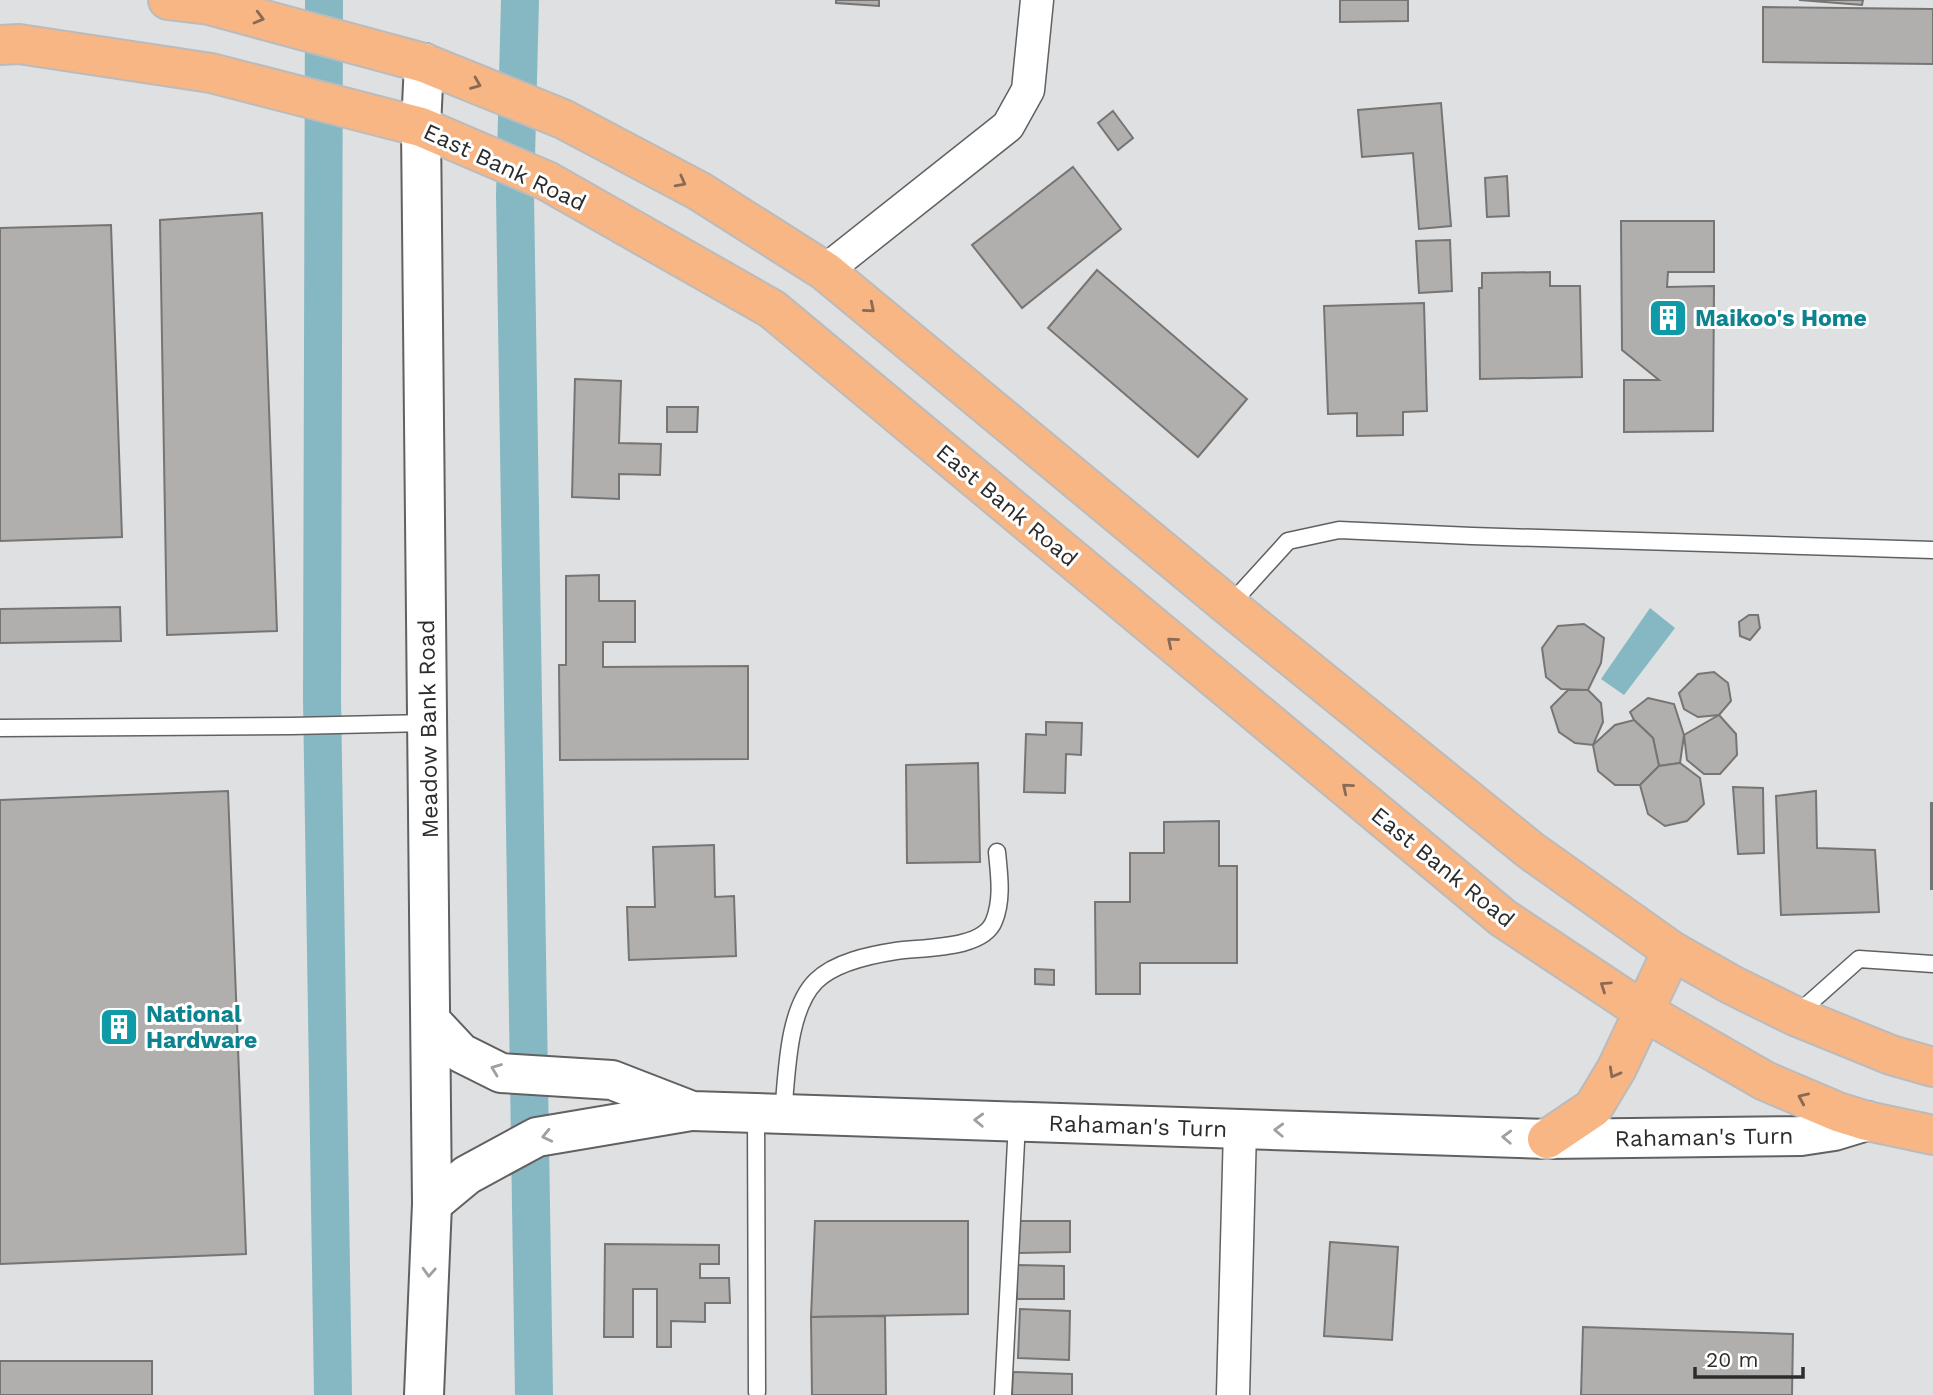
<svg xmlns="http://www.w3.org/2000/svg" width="1933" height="1395" viewBox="0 0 1933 1395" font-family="'Work Sans',sans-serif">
  <rect width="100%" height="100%" fill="#dfe0e1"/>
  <polygon fill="#85b8c3" points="1650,608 1675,628 1624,695 1601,679"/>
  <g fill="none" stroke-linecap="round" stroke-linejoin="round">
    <g stroke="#85b8c3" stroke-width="38">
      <polyline points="324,0 322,698 333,1395"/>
      <polyline points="520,0 515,196 534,1395"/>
    </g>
  </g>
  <g fill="#b0afae" stroke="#767574" stroke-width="2">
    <polygon points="836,0 879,0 879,6 836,3"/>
    <polygon points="1340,0 1408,0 1408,21 1340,22"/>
    <polygon points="1799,0 1863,0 1862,5"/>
    <polygon points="1763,7 1933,9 1933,64 1763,62"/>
    <polygon points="1441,103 1451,226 1419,229 1413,153 1362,157 1358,110"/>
    <polygon points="1113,111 1133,138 1118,150 1098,123"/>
    <polygon points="1073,167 1121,229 1022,308 972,245"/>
    <polygon points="1507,176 1509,216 1487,217 1485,178"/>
    <polygon points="262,213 277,631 167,635 160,220"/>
    <polygon points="1621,221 1714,221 1714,272 1668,272 1667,287 1714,286 1713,431 1624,432 1624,380 1659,380 1622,350"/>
    <polygon points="111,225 122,537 0,541 0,228"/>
    <polygon points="1450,240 1452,291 1419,293 1416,241"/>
    <polygon points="1097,270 1247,399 1198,457 1048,328"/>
    <polygon points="1550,272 1550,286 1580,286 1582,377 1480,379 1479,288 1482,288 1482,273"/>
    <polygon points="1424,303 1427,411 1403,412 1403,435 1357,436 1357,413 1328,414 1324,306"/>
    <polygon points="575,379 621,381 619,443 661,444 660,475 619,474 619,499 572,497"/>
    <polygon points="667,407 698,407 697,432 667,432"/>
    <polygon points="599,575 599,601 635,601 635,642 603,642 603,667 748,666 748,759 560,760 559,665 566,665 566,576"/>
    <polygon points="120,607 121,641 0,643 0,609"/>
    <polygon points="1749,615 1758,615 1760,628 1750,640 1740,636 1739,622"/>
    <polygon points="1584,624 1604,638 1601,663 1588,690 1561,689 1546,677 1542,648 1558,626"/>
    <polygon points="1714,672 1728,683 1731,701 1719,715 1698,717 1684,709 1679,693 1698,674"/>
    <polygon points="1568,690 1588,690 1601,703 1603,722 1593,745 1575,743 1559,732 1551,707"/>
    <polygon points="1648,698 1674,704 1684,735 1680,763 1659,766 1653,738 1634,720 1630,712"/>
    <polygon points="1719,715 1736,734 1737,755 1720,774 1704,774 1687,760 1684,735"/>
    <polygon points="1634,720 1653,738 1659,766 1640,785 1615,785 1598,771 1593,745 1615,725"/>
    <polygon points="1046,722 1082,723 1081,755 1066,754 1065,793 1024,792 1026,734 1046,735"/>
    <polygon points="978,763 980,862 907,863 906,765"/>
    <polygon points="1680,763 1700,778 1704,804 1687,821 1665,826 1648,814 1640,785 1659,766"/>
    <polygon points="1733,787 1763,788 1764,853 1738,854"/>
    <polygon points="228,791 246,1254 0,1264 0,800"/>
    <polygon points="1816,791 1817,848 1875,850 1879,912 1781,915 1776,796"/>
    <rect x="1931" y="803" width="2" height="86"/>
    <polygon points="1219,821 1219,866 1237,866 1237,963 1140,963 1140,994 1096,994 1095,902 1130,902 1130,853 1164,853 1164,822"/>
    <polygon points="714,845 715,897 734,896 736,956 629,960 627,907 655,907 653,847"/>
    <polygon points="1035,969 1054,970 1054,985 1035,984"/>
    <polygon points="815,1221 968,1221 968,1314 811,1317"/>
    <polygon points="1018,1221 1070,1221 1070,1252 1019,1253"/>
    <polygon points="1330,1242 1398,1247 1392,1340 1324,1336"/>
    <polygon points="605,1244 719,1245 719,1264 700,1264 700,1278 729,1278 730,1303 705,1303 705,1322 671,1321 671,1347 657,1347 657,1289 633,1289 633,1337 604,1337"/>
    <polygon points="1017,1265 1064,1266 1064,1299 1017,1299"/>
    <polygon points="1020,1309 1070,1311 1069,1360 1018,1358"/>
    <polygon points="885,1316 886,1395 812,1395 811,1317"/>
    <polygon points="1583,1327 1793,1334 1792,1395 1581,1395"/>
    <rect x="0" y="1361" width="152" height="34"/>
    <polygon points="1013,1372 1072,1374 1072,1395 1012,1395"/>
  </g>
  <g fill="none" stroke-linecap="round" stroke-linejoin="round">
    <g stroke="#616162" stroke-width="19">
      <g id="lane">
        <polyline points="1229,606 1288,541 1339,530 1472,536 1933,550"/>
        <polyline points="0,728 292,726 428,723"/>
        <polyline points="1796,1015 1859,959 1933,964"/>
        <polyline points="756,1112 757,1392"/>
        <path d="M783 1114C787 1075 787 1010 816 981 835 962 870 955 896 951 922 947 983 950 994 921 1003 899 999 874 997 852"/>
        <polyline points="1003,1395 1017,1122"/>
      </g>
    </g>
    <g stroke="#616162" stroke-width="35">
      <g id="street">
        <polyline points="825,271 1008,126 1028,90 1037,0"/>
        <polyline points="1233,1395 1240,1129"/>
      </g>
    </g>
    <g stroke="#616162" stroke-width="42">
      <g id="secondary">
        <polyline points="431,1021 461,1053 501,1073 612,1080 692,1111 1547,1139 1801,1136 1834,1131 1867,1121"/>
        <polyline points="432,1204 467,1175 537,1137 691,1111"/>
        <polyline points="424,1395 432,1204 421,127 424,63"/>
      </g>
    </g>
    <g stroke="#bbbbbc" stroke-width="42">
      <g id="primary">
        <polyline points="168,0 209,5 424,63 563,119 699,191 825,271 1229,606 1530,850 1672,951 1732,985 1795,1016 1891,1055 1933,1067"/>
        <polyline points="0,45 19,44 211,73 421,127 547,181 772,309 1503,918 1643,1011 1765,1081 1838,1112 1867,1121 1933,1135"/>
        <polyline points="1547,1139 1593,1108 1617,1068 1672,951"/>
      </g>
    </g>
    <use href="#lane" stroke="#fff" stroke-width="16"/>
    <use href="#street" stroke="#fff" stroke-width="32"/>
    <use href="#secondary" stroke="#fff" stroke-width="38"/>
    <use href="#primary" stroke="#f8b685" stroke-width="38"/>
  </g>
  <defs><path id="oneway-chevron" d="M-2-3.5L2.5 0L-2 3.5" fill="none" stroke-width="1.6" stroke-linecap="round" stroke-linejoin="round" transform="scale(1.75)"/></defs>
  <g stroke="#886a55">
    <use href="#oneway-chevron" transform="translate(259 18) rotate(15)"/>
    <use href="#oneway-chevron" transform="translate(476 84) rotate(22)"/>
    <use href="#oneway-chevron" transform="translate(681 182) rotate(28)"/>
    <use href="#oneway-chevron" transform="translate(870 308) rotate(40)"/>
    <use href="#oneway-chevron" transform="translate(1172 642) rotate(-140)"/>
    <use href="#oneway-chevron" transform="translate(1347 788) rotate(-140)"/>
    <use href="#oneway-chevron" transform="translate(1605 986) rotate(-146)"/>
    <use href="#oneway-chevron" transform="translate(1614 1073) rotate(119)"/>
    <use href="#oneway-chevron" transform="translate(1803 1098) rotate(-156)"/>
  </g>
  <g stroke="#a0a0a0">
    <use href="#oneway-chevron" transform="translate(496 1069) rotate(-159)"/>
    <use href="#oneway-chevron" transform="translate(979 1120) rotate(-178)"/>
    <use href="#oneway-chevron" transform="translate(1279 1130) rotate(-178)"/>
    <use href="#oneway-chevron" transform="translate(547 1136) rotate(167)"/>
    <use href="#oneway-chevron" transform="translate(1507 1137) rotate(-178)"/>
    <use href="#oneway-chevron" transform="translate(429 1272) rotate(93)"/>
  </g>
  <defs>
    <g id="building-square" transform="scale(2.0125)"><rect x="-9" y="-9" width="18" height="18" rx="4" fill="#0f9aa8" stroke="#fff"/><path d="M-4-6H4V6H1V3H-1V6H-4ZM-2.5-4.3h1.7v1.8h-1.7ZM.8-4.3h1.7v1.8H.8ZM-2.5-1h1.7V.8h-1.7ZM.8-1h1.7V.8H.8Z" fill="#fff"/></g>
  </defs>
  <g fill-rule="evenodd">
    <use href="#building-square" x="1668" y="318"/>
    <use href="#building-square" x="119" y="1027"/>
  </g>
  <g text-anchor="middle" stroke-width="6" stroke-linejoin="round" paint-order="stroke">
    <g font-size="23" fill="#2c2c2d" stroke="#fff">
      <text transform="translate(505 167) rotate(25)" y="8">East Bank Road</text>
      <text transform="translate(1007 505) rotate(40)" y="8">East Bank Road</text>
      <text transform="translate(428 729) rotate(-91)" y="8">Meadow Bank Road</text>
      <text transform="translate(1443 867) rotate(39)" y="8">East Bank Road</text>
      <text transform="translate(1138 1126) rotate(2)" y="8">Rahaman's Turn</text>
      <text transform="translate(1704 1137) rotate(-1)" y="8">Rahaman's Turn</text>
    </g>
    <g font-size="23" font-weight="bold" fill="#0d838f" stroke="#fff" text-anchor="start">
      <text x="1695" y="326">Maikoo's Home</text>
      <text x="146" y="1022">National<tspan x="146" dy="26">Hardware</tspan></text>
    </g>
  </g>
  <path d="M1695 1367v10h108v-10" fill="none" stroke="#2c2c2d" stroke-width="3.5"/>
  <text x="1706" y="1367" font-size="21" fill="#2c2c2d" stroke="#ffffff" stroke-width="5" paint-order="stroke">20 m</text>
</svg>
